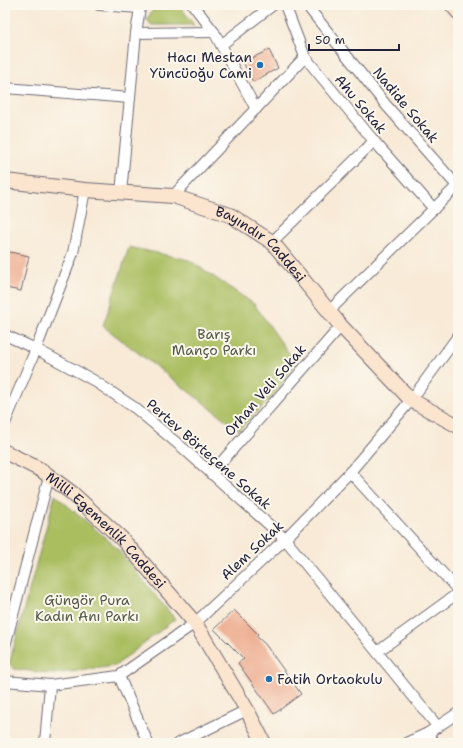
<svg xmlns="http://www.w3.org/2000/svg" width="463" height="748" viewBox="0 0 463 748" font-family="'Shantell Sans',sans-serif">
  <rect width="100%" height="100%" fill="#fbf7ec"/>
  <filter id="ink" filterUnits="userSpaceOnUse"><feTurbulence type="fractalNoise" baseFrequency=".025" numOctaves="2"/><feDisplacementMap in="SourceGraphic" scale="8" xChannelSelector="R" yChannelSelector="G"/><feConvolveMatrix kernelMatrix="1 2 1 2 8 2 1 2 1" color-interpolation-filters="sRGB"/></filter>
  <filter id="wash" filterUnits="userSpaceOnUse"><feTurbulence type="fractalNoise" baseFrequency=".012" numOctaves="4" result="noise"/><feDisplacementMap in="SourceGraphic" scale="16" xChannelSelector="R" yChannelSelector="G"/><feGaussianBlur stdDeviation="0.9" result="paint"/><feColorMatrix in="noise" values="0 0 0 0 0 0 0 0 0 0 0 0 0 0 0 0 0 1.4 0 .05"/><feComposite in="paint" operator="in"/></filter>
  <g filter="url(#wash)">
    <rect width="100%" height="100%" fill="#f8ead7"/>
    <g fill="#aabe61" stroke="#66704e">
      <polygon points="156,5 179,5 194,25 151,25 147,19"/>
      <polygon points="129,247 189,260 254,304 296,363 275,394 239,430 103,326"/>
      <polygon points="55,495 114,545 175,619 115,666 54,674 14,669 9,664"/>
    </g>
    <g id="blocks">
      <g fill="#eeae92">
        <polygon points="269,50 278,68 253,82 243,62"/>
        <polygon points="5,251 29,256 21,291 5,288"/>
        <polygon points="234,610 258,634 256,636 265,644 301,694 274,714 238,663 244,659 214,629"/>
      </g>
    </g>
  </g>
  <g filter="url(#ink)">
    <use href="#blocks" fill-opacity="0" stroke="#6d6872" stroke-width="1"/>
    <g fill="none" stroke-linecap="round" stroke-linejoin="round">
      <g stroke="#6d6872" stroke-width="12">
        <g id="street">
          <polyline points="99,5 140,8"/>
          <polyline points="193,5 214,32 256,109"/>
          <polyline points="285,5 305,57 374,141 434,209"/>
          <polyline points="302,5 308,7 386,105 458,187"/>
          <polyline points="136,33 214,32"/>
          <polyline points="221,45 273,5"/>
          <polyline points="5,88 130,98"/>
          <polyline points="121,193 136,33 140,8 143,5"/>
          <polyline points="173,196 305,57"/>
          <polyline points="272,242 374,141"/>
          <polyline points="329,311 457,186"/>
          <polyline points="5,335 36,349 93,380 135,408 184,449 285,539 438,727"/>
          <polyline points="5,423 36,349 73,253 85,190"/>
          <polyline points="350,472 458,590"/>
          <polyline points="211,474 341,326"/>
          <polyline points="5,646 49,476"/>
          <polyline points="377,652 458,593"/>
          <polyline points="119,676 148,743"/>
          <polyline points="5,681 50,685 119,676 195,623 285,539 350,472 411,400 458,336"/>
          <polyline points="428,733 434,743"/>
          <polyline points="45,743 50,685"/>
          <polyline points="179,743 247,710"/>
          <polyline points="406,743 428,733 458,713"/>
        </g>
      </g>
      <g stroke="#6d6872" stroke-width="16">
        <g id="secondary">
          <polyline points="452,5 458,12"/>
          <path id="s1" d="M5 181 85 190 173 196 230 215 272 242 341 326 411 400 458 426"/>
          <path id="s2" d="M5 452 41 470 72 493 122 539 195 623 247 710 264 743"/>
        </g>
      </g>
      <use href="#street" stroke="#fff" stroke-width="10"/>
      <use href="#secondary" stroke="#fce5cf" stroke-width="14"/>
    </g>
  </g>
  <g fill="#1f6fb2" stroke="#fbf7ec" stroke-width="1.5">
    <circle cx="260" cy="65" r="4"/>
    <circle cx="269" cy="679" r="4"/>
  </g>
  <g text-anchor="middle" stroke-width="4" stroke-linejoin="round" paint-order="stroke">
    <g font-size="14" fill="#22223b" stroke="#fbf7ec" text-anchor="end">
      <text x="252" y="62">Hacı Mestan<tspan x="252" dy="16">Yüncüoğu Cami</tspan></text>
      <text x="277" y="684" text-anchor="start">Fatih Ortaokulu</text>
    </g>
    <g font-size="14" fill="#22223b" stroke="#fbf7ec">
      <text transform="translate(361 104) rotate(50)" y="5">Ahu Sokak</text>
      <text transform="translate(406 105) rotate(50)" y="5">Nadide Sokak</text>
      <text dy="5" stroke="none"><textPath href="#s1" startOffset="271">Bayındır Caddesi</textPath></text>
      <text transform="translate(265 390) rotate(-49)" y="5">Orhan Veli Sokak</text>
      <text transform="translate(209 454) rotate(41)" y="5">Pertev Börteçene Sokak</text>
      <text dy="5" stroke="none"><textPath href="#s2" startOffset="129">Milli Egemenlik Caddesi</textPath></text>
      <text transform="translate(252 550) rotate(-43)" y="5">Alem Sokak</text>
    </g>
    <g font-size="14" fill="#525948" stroke="#fbf7ec">
      <text x="214" y="339">Barış<tspan x="214" dy="16">Manço Parkı</tspan></text>
      <text x="87" y="605">Güngör Pura<tspan x="87" dy="16">Kadın Anı Parkı</tspan></text>
    </g>
  </g>
  <rect width="463" height="748" fill="none" stroke="#fbf7ec" stroke-width="20"/>
  <path d="M309 44v6h90v-6" fill="none" stroke="#22223b" stroke-width="2"/>
  <text x="315" y="44" font-size="12" fill="#22223b" stroke="#fbf7ec" stroke-width="3" paint-order="stroke">50 m</text>
</svg>
